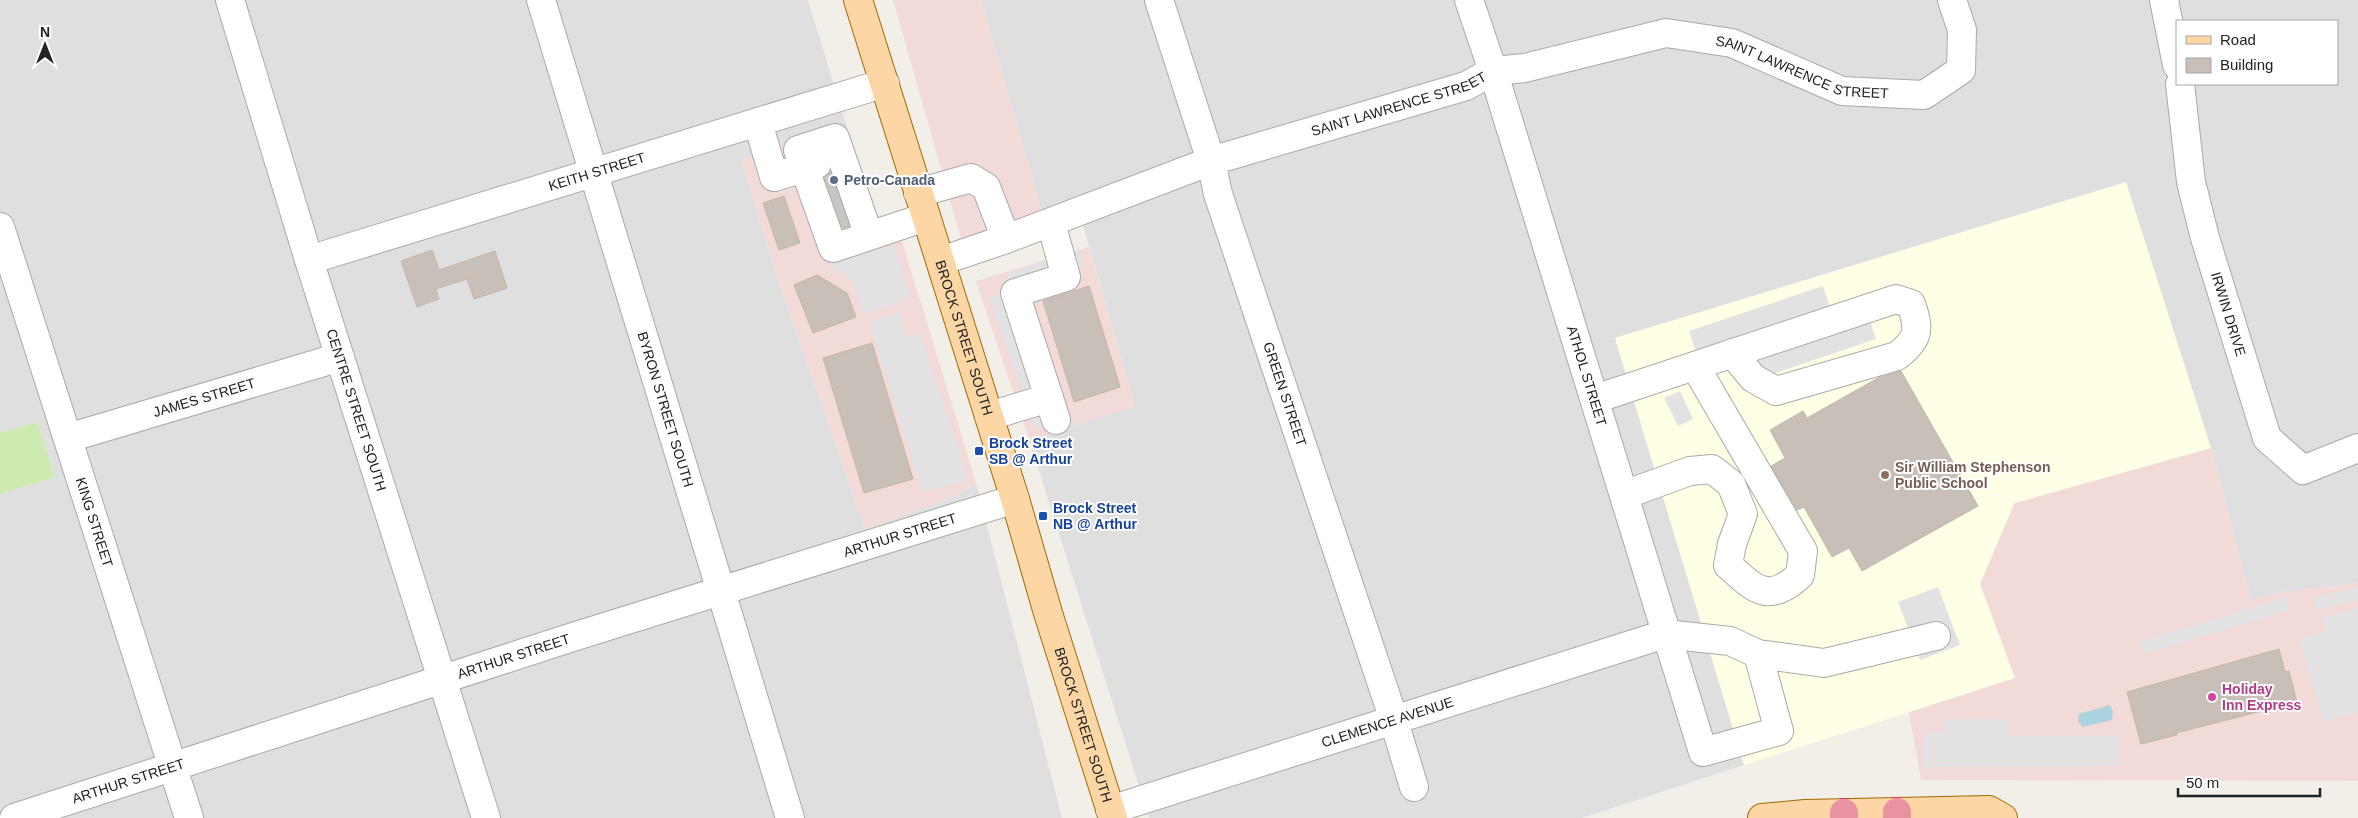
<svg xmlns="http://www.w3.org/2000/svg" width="2358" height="818" viewBox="0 0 2358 818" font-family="Helvetica,sans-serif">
  <rect width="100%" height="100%" fill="#f2efe9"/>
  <g fill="#e0dfdf" fill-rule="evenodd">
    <polygon points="0,0 808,0 847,127 741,159 778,280 865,529 960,494 976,483 1062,818 0,818 0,494 55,477 37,422 0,433"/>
    <path d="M981 0H2358V583L2283 592 2251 600 2211 448 1615 338 1744 765 1582 818H1149L1029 439 1135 406 1078 207 1044 218ZM2177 21H2337V84H2177Z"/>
  </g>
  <g fill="#f2dad9">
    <polygon points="893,0 981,0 1044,218 962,242"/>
    <polygon points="847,127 884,241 902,241 976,483 960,494 865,529 778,280 741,159"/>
    <polygon points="1089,247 1135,406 1029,439 976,281"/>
    <polygon points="2211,448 2251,600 2283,592 2358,583 2358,781 1921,780 1909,712 2014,678 1980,584 2015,503"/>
  </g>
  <polygon fill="#ffffe5" points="2126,182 2211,448 2014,503 1980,584 2015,678 1744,765 1615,338"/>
  <polygon fill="#cdebb0" points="37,422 55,477 0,494 0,433"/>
  <g fill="#e2e2e2">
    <polygon points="894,245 910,298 864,314 852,281 830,264"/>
    <polygon points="1079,249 1085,268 1023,290 1066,416 1034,427 989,297 1012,289 1007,274"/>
    <polygon points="1823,286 1835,321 1870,321 1876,339 1761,378 1755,362 1700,364 1689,331"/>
    <polygon points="898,312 908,337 920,334 968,480 922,492 870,323"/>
    <polygon points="1680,391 1693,419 1678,426 1664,398"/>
    <polygon points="1938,587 1960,645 1920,660 1898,602"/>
    <polygon points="2358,588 2358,600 2316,609 2314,597"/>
    <polygon points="2286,597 2290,610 2143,654 2139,642"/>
    <polygon points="2358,608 2358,712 2324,722 2299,639 2326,631 2322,618"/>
    <polygon points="1944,719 2008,719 2008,736 2118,736 2118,766 1924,767 1924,733 1944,733"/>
  </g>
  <polygon fill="#aad3df" points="2110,705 2113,712 2112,720 2083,727 2078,721 2079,714"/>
  <g fill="#c7bfb8" stroke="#c4b6ab">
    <polygon points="830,172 849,226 843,228 824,177"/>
    <polygon points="784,196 800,243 779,250 763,203"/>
    <polygon points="432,250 439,270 495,251 507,288 474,299 467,279 436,289 439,299 417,307 401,261"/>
    <polygon points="817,275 847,293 856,317 813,333 794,285"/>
    <polygon points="1089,286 1120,387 1074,402 1043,301"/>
    <polygon points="872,343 913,479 864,493 823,358"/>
    <polygon points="1901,371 1978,506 1862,571 1849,548 1832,557 1804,507 1797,510 1771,466 1785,458 1770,430 1803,411 1807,418 1878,378"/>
    <polygon points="2279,649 2285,672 2289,671 2297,702 2176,733 2177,735 2141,744 2127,692"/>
  </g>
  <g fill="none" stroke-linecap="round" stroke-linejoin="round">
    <g stroke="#c8c6c1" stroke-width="28" stroke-dasharray="28 14" stroke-linecap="butt">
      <polyline points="825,189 843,184"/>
      <polyline points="834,215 852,210"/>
    </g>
    <g stroke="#a9a9a9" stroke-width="30">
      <g id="minor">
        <path id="s1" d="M230 0 309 260 486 818"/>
        <path id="s2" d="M541 0 790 818"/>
        <path id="s3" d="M1159 0 1211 161 1218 194 1389 705 1414 787"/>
        <path id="s4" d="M1469 0 1493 71 1703 752 1779 731 1758 654"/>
        <polyline points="2164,0 2177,65"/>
        <path id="s5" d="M2180 84 2191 182 2205 238 2267 438 2303 470 2358 448"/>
        <polyline points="758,123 774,177 817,164"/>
        <polyline points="918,193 971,178 986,187 1006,239"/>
        <path id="s6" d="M0 227 189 818"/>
        <path d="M869 236 835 138 798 150 833 248C864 238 895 227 926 217"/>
        <path id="s7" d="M309 260 885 83"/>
        <path id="s8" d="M941 261 1006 239 1211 161 1466 86 1493 71 1525 68 1666 33 1732 43 1842 91 1924 95 1961 70 1962 30 1952 0"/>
        <polyline points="1049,398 1056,420"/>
        <path d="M1595 399 1896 299 1911 304C1920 330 1919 339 1897 356L1776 391 1753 378 1732 353"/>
        <polyline points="989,416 1049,398 1015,293 1066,277 1051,223"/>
        <path id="s9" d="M68 438 340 357"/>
        <path d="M1624 495 1690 471 1712 469 1731 484 1743 514 1732 544 1728 565C1755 590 1769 604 1800 575L1803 551 1695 366"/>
        <path id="s10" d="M1110 810 1665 634 1730 641 1758 654 1824 663 1936 636"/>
        <path id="s11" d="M14 818 576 636 1015 499"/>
      </g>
    </g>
    <g stroke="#a06b00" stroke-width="30">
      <g id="major">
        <path id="s12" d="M858 0 1015 499 1048 613 1113 818"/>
        <polyline points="1762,818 1805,814 1989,810 2003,818"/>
      </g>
    </g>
    <g stroke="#dc2a67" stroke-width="30">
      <g id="highway">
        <polyline points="1897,812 1897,818"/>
        <polyline points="1844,813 1844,818"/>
      </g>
    </g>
    <use href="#minor" stroke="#fff" stroke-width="28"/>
    <use href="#major" stroke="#fcd6a4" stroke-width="28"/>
    <use href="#highway" stroke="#e892a2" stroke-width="28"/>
  </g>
  <circle fill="#5c6f8a" stroke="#fff" stroke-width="2" cx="834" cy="180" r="5"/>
  <g fill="#1a4fb4" stroke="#fff" stroke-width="2">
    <rect x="974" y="446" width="10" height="10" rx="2.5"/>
    <rect x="1038" y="511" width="10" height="10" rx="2.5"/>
  </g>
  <circle fill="#8d6e63" stroke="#fff" stroke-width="2" cx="1885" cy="475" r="5"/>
  <circle fill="#d1479c" stroke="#fff" stroke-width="2" cx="2212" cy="697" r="5"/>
  <g text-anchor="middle" stroke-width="4" stroke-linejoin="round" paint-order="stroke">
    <g font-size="14" fill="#222" stroke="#fff">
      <text dy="5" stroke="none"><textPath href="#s8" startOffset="904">SAINT LAWRENCE STREET</textPath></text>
      <text dy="5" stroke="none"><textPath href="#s8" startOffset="484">SAINT LAWRENCE STREET</textPath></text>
      <text dy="5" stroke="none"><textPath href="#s7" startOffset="301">KEITH STREET</textPath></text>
      <text dy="5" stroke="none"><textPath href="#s5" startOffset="236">IRWIN DRIVE</textPath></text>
      <text dy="5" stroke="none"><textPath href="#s12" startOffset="354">BROCK STREET SOUTH</textPath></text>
      <text dy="5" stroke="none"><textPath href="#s4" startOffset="394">ATHOL STREET</textPath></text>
      <text dy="5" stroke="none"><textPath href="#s3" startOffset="414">GREEN STREET</textPath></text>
      <text dy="5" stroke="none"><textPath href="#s9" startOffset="142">JAMES STREET</textPath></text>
      <text dy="5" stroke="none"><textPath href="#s1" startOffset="429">CENTRE STREET SOUTH</textPath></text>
      <text dy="5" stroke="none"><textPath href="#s2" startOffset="428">BYRON STREET SOUTH</textPath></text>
      <text dy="5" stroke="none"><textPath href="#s6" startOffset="310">KING STREET</textPath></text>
      <text dy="5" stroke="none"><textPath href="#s11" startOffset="930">ARTHUR STREET</textPath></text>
      <text dy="5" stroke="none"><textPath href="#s11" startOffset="525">ARTHUR STREET</textPath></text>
      <text dy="5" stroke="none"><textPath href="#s10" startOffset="291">CLEMENCE AVENUE</textPath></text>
      <text dy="5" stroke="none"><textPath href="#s12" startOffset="759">BROCK STREET SOUTH</textPath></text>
      <text dy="5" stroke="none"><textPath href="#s11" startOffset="120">ARTHUR STREET</textPath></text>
    </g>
    <g font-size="14" font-weight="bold" fill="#4e5e75" stroke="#fff" text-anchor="start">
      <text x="844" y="185">Petro-Canada</text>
    </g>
    <g font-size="14" font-weight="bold" fill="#164399" stroke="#fff" text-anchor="start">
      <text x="989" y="448">Brock Street<tspan x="989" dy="16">SB @ Arthur</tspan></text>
      <text x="1053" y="513">Brock Street<tspan x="1053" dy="16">NB @ Arthur</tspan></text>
    </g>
    <g font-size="14" font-weight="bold" fill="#785e54" stroke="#fff" text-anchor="start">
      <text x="1895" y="472">Sir William Stephenson<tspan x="1895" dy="16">Public School</tspan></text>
    </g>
    <g font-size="14" font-weight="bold" fill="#b23c85" stroke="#fff" text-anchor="start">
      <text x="2222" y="694">Holiday<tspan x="2222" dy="16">Inn Express</tspan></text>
    </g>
  </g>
  <rect x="2176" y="20" width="162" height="65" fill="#ffffff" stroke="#a7a7a7"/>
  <rect x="2186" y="36" width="25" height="8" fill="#fcd6a4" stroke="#a7a7a7"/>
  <text x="2220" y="45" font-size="15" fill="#222222">Road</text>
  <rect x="2186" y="58" width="25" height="15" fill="#c7bfb8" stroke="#a7a7a7"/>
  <text x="2220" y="70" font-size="15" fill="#222222">Building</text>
  <g transform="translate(45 45)" stroke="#ffffff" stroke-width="4" paint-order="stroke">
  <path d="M0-4L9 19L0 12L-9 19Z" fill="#222222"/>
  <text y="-8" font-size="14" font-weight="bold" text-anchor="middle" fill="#222222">N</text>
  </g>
  <path d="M2178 788v8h142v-8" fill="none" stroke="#222222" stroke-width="2.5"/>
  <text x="2186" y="788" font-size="15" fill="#222222" stroke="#ffffff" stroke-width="4" paint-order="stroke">50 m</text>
</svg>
